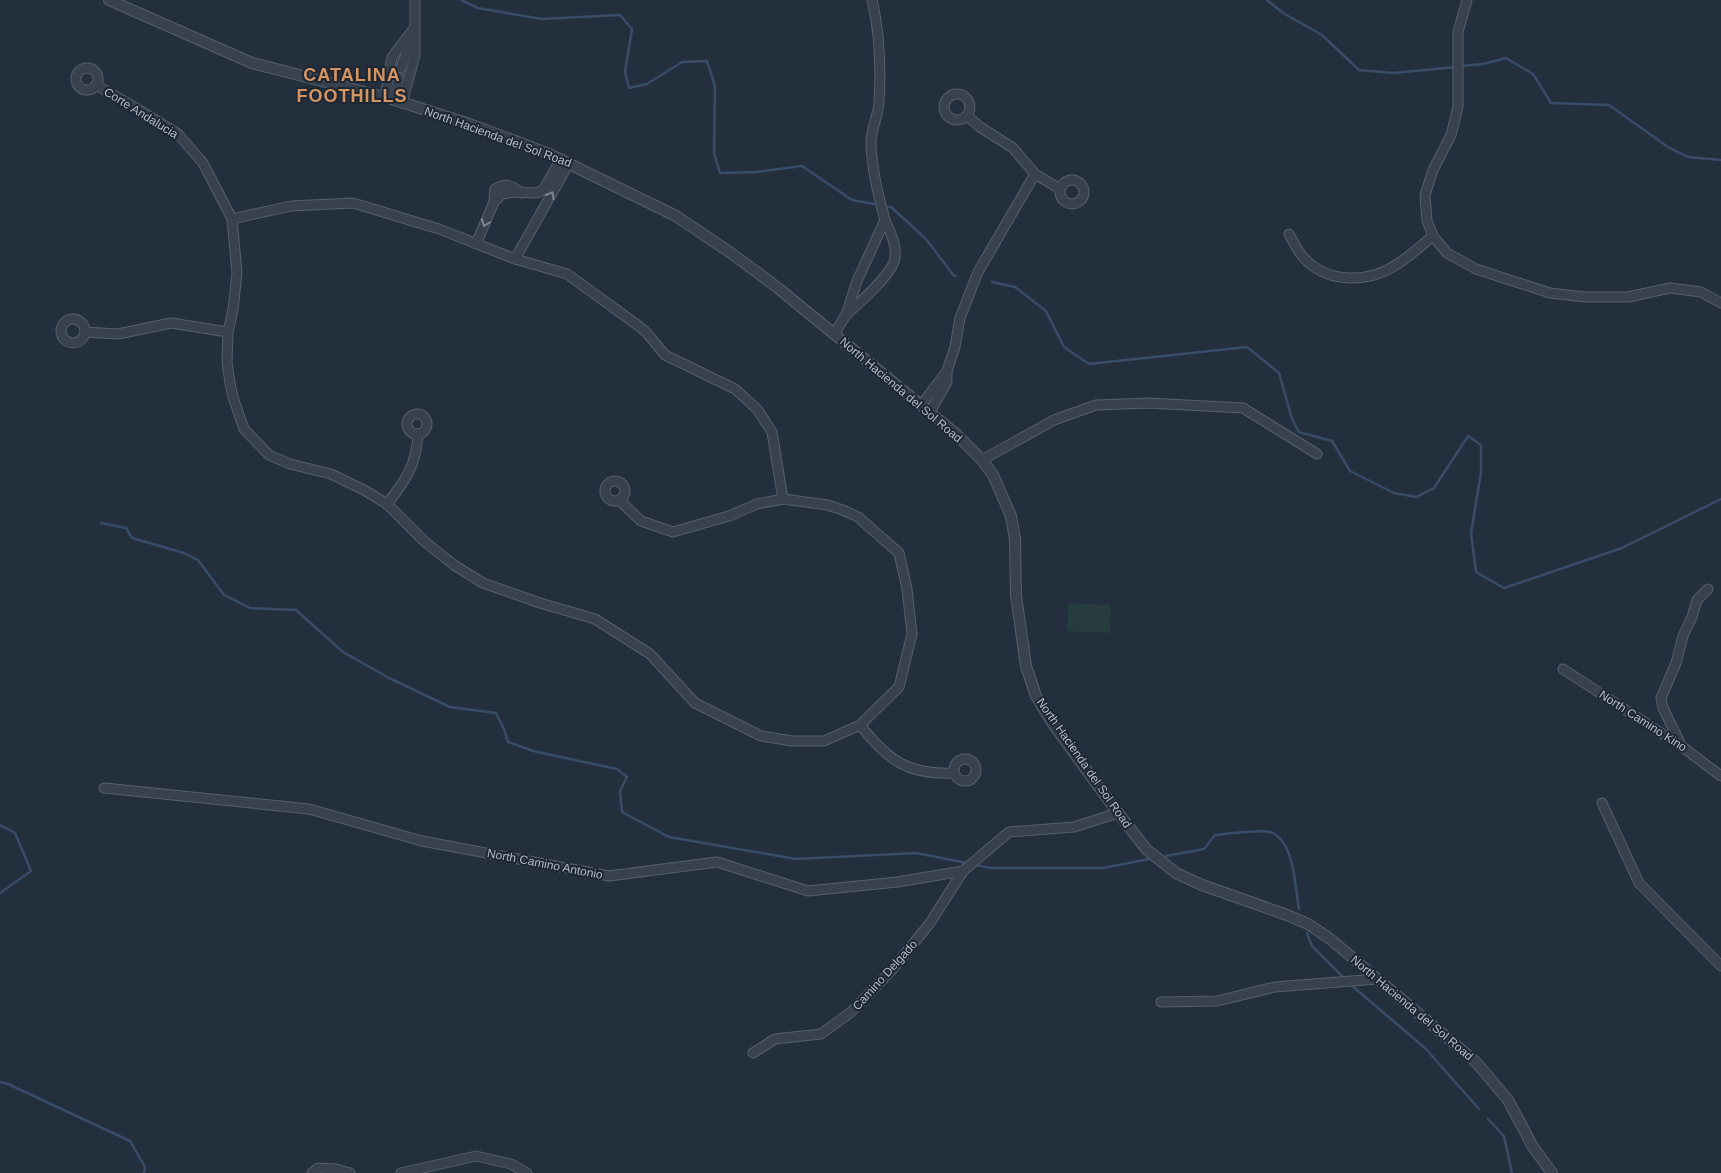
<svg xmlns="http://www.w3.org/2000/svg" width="1721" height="1173" viewBox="0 0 1721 1173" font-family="Arial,sans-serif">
  <rect width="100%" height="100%" fill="#242f3e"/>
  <polygon fill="#263c3f" points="1068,603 1111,605 1110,633 1067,631"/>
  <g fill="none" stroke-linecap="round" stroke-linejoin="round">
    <g stroke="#394c67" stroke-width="2.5">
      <polyline points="461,0 478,8 542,19 620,15 632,29 625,72 629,88 647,84 682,62 707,61 715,86 714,153 720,173 756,172 802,166 852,200 874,204"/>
      <polyline points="1267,0 1283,13 1322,35 1359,70 1393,73 1456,67"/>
      <polyline points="1461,66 1483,64 1506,58 1533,74 1551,103 1609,105 1668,147 1688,157 1721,160"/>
      <polyline points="888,207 891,207 926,239 954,276 956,276"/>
      <polyline points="992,282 1015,287 1046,311 1064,347 1089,364 1247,347 1279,373 1292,419 1299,432 1332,441 1350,471 1394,493 1416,497 1434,488 1468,436 1481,445 1481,472 1471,533 1476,572 1504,588 1622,548 1721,499"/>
      <polyline points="101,523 126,528 132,538 184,553 198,560 224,595 250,608 296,610 343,652 389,678 450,707 496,713 504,729 508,742 533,751 617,769 627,777 620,791 622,812 669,837 796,859 916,853 967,863"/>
      <polyline points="0,825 15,833 31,871 0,893"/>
      <path d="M1166 856 1204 849 1215 835C1226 834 1260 829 1270 832 1295 841 1295 887 1299 909"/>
      <polyline points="975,865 991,868 1103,868 1149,859"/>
      <polyline points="1307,933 1312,946 1345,979"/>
      <polyline points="1351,985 1425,1048 1479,1109"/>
      <polyline points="0,1082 8,1084 130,1141 145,1167 144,1173"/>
      <polyline points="1488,1119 1504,1136 1512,1173"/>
    </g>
    <g stroke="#565f6c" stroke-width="11">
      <g id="minor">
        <path d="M872 0C880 33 881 69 879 103 878 117 870 131 871 145 872 171 878 195 885 220"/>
        <polyline points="1467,0 1458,32 1458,107 1451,135 1433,170 1425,195 1427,221 1433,236 1447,253 1476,269 1550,293 1585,297 1628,297 1670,288 1701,292 1721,303"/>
        <polyline points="401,68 412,37"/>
        <circle cx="87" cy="79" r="11"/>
        <polyline points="96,85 136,108 178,134 203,163 232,219 237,273 233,310 228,332 227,362 230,383 233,397 244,429 269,455 290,464 331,474 364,490 387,504 425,542 454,565 483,583 540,603 595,619 650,654 695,703 761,736 792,741 824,741 860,725 899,687 912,634 907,589 899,553 858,517 845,511 828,505 783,499 757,504 729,516 673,532 641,521 619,500"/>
        <circle cx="957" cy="107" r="13"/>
        <polyline points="385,98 392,57 415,27"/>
        <polyline points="393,100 399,78"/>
        <polyline points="402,103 415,55 415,0"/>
        <polyline points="967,116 980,127 1013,148 1035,174 1060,189"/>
        <circle cx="1072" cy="192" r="12"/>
        <polyline points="494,202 502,194 513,192 537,193 544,189 561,159"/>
        <polyline points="232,219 291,206 353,203 439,229 515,259 567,274 636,324 646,332 665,355 735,389 757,409 772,432 783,499"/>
        <path d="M885 220C890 232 897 245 895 258 893 274 858 304 846 315L857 281Z"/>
        <path d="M1289 234C1293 241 1297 250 1303 257 1328 285 1370 283 1399 263 1411 255 1422 245 1433 236"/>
        <path d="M476 244 494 202 495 189C508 182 511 186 522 193"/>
        <polyline points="515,259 569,163"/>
        <circle cx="73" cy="331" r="12"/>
        <polyline points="85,332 118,334 171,323 228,332"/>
        <polyline points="834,334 846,315"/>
        <polyline points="922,404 947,371"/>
        <polyline points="930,412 947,382 947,371 955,347 960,318 978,272 1035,174"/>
        <circle cx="417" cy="424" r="10"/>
        <polyline points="982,460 1054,420 1096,405 1148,403 1243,408 1317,454"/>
        <circle cx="615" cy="491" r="10"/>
        <path d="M387 504C406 480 416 466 418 434"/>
        <polyline points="1563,669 1681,746 1721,776"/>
        <path d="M860 725C888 760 907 775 954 773"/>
        <polyline points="1681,745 1663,708 1661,698 1676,663 1683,636 1692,617 1697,600 1708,589"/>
        <circle cx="965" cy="770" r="11"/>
        <polyline points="104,788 309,809 422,841 609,876 717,862 808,891 897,882 963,871 1009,832 1074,827 1118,813"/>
        <polyline points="1602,803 1639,883 1721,966"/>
        <polyline points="1161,1002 1217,1001 1275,987 1377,979"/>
        <polyline points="753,1053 775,1039 821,1034 851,1012 891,971 930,923 963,871"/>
        <polyline points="312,1173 318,1168 336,1169 350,1173"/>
        <polyline points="401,1173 476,1156 511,1164 527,1173"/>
      </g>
    </g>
    <g stroke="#565f6c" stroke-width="12">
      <polyline id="tertiary" points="109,0 252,63 392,99 472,125 547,153 676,216 731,253 778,288 956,434 982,460 993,475 1011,516 1015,539 1016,595 1026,666 1036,696 1053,724 1118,813 1147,850 1176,873 1202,885 1287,915 1308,924 1329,938 1476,1062 1508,1100 1533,1147 1552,1173"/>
    </g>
    <use href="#minor" stroke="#38414e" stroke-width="9"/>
    <use href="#tertiary" stroke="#38414e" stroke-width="10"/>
  </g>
  <defs><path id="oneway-chevron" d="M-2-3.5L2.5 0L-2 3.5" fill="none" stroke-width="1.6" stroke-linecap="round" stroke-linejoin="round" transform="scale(1.25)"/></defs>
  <g stroke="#7c8592">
    <use href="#oneway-chevron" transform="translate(551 195) rotate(-61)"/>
    <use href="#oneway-chevron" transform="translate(485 223) rotate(113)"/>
  </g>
  <g text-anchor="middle" stroke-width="4" stroke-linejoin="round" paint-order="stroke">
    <g font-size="12" fill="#b4bcc9" stroke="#1d2633">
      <text transform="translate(141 113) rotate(32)" y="4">Corte Andalucia</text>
      <text transform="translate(498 137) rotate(20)" y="4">North Hacienda del Sol Road</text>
      <text transform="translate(901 390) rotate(40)" y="4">North Hacienda del Sol Road</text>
      <text transform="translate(1643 721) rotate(33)" y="4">North Camino Kino</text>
      <text transform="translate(1084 763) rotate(55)" y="4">North Hacienda del Sol Road</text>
      <text transform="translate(545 864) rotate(11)" y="4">North Camino Antonio</text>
      <text transform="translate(885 975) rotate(-48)" y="4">Camino Delgado</text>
      <text transform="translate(1412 1008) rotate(40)" y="4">North Hacienda del Sol Road</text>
    </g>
    <g font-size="18" font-weight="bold" letter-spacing="1" fill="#d59563" stroke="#1d2633">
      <text x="352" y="81">CATALINA<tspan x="352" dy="21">FOOTHILLS</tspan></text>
    </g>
  </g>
</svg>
